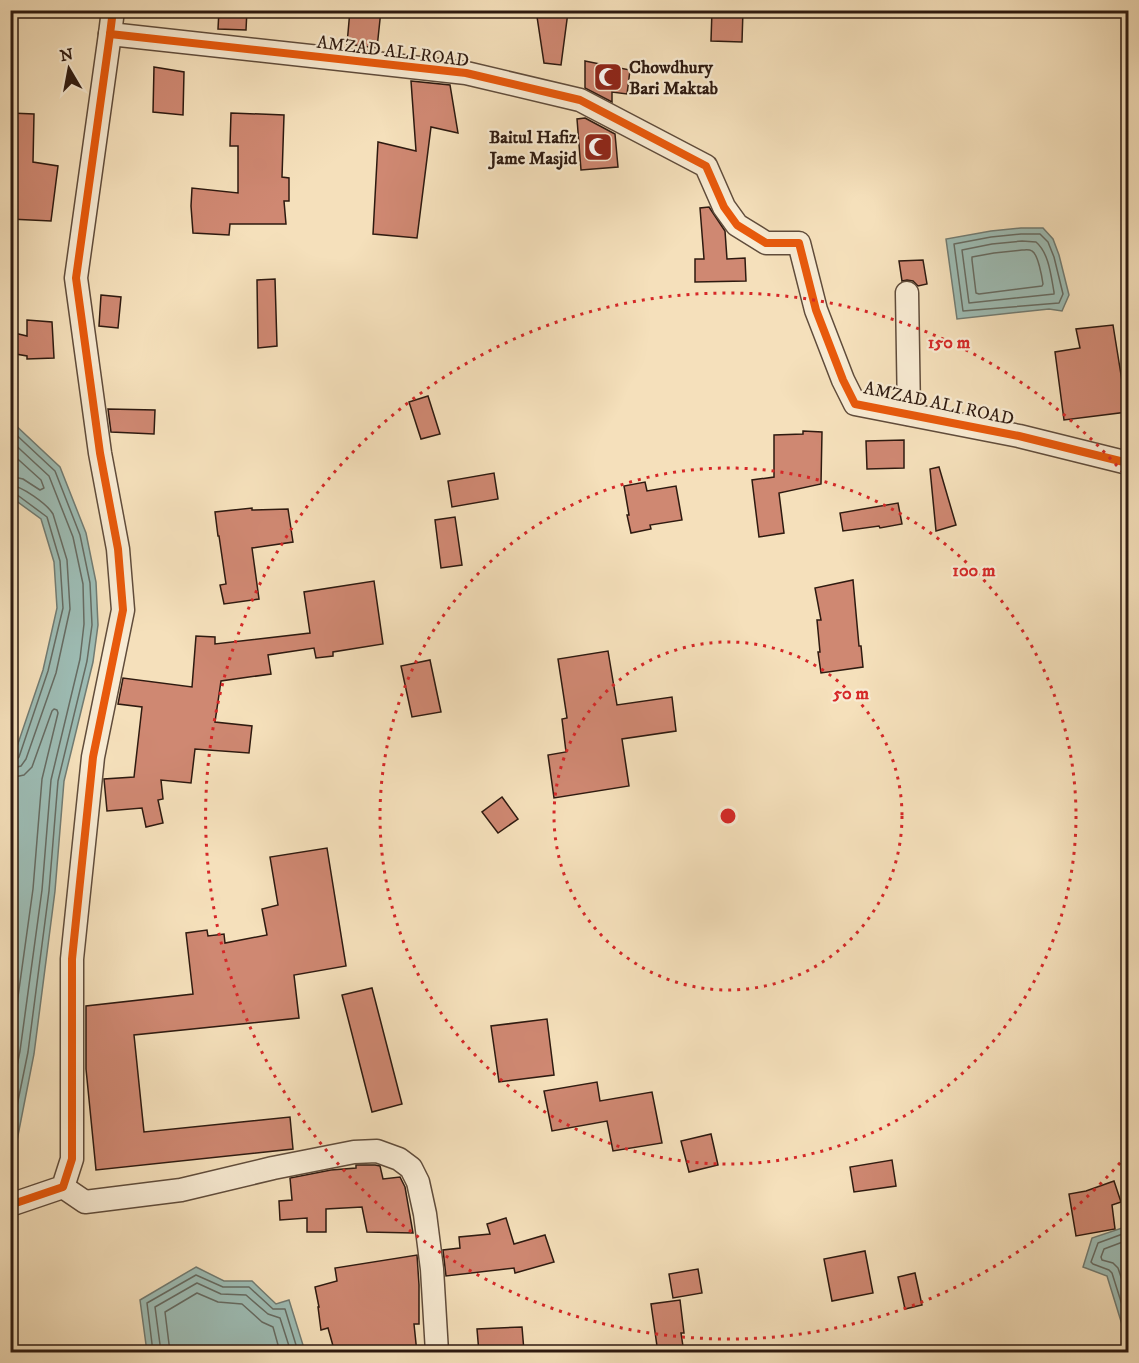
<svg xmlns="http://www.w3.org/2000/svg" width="1139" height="1363" viewBox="0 0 1139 1363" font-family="'IM FELL DW Pica',serif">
  <rect width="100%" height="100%" fill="#f5e0bb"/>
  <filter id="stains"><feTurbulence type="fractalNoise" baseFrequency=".00333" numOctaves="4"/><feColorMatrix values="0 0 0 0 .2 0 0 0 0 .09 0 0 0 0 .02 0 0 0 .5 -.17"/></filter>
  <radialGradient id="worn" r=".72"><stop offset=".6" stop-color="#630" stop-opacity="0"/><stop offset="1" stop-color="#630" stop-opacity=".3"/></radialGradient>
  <g fill="#9dbcb4" stroke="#717b72" stroke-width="1.5">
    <polygon points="1021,228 1043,228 1053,239 1059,255 1069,295 1062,311 1049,309 957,319 946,239 991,231"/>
    <polygon points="11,421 60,467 86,533 96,582 98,625 93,662 64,781 55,891 34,1054 11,1171 11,764 43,670 57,608 54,562 41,519 11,497"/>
    <polygon points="1128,1226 1128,1344 1107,1276 1083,1267 1092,1238"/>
    <polygon points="196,1267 224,1281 252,1281 276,1304 289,1300 303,1345 303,1352 147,1352 140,1300"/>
  </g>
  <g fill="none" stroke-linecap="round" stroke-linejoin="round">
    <g stroke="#666b62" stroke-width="1.5">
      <polygon points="1021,234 1040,234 1048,242 1054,257 1063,294 1059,303 963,311 954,244 991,237"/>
      <path d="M1022 241 1036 242C1049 253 1051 276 1054 292V294L969 303 962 250 992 244Z"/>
      <path d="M1022 250C1025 250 1029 249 1032 251 1038 254 1042 277 1043 284L1042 286 979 294 976 293 972 260V257L994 253Z"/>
      <polyline points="10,429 55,471 80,535 90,583 92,625 87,661 58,781 49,891 28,1052 10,1140"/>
      <polyline points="10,440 49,476 73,537 83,584 84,624 80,659 51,780 42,890 20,1051 10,1101"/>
      <polyline points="10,452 41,480 44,488 40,490 23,479 10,476"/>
      <path d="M10 485C22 486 47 504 53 514L67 560 70 609 56 673 26 759 21 766 10 769"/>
      <polyline points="10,493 16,494 47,517 60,561 63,608 48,671 19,757 16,760 10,761"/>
      <polyline points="10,778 24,775 32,767 52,711 54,709 57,710 58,713 42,779 33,889 10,1054"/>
      <polyline points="1128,1232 1098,1243 1091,1262 1093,1264 1109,1270 1112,1273 1128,1324"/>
      <polyline points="1128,1240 1104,1249 1101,1257 1102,1260 1113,1263 1118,1268 1128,1298"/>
      <polyline points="153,1352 147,1303 196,1275 223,1287 249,1287 273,1309 285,1309 296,1345 297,1352"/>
      <polyline points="161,1352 155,1307 197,1283 221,1294 246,1295 268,1314 280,1318 289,1346 289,1352"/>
      <polyline points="170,1352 165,1312 197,1293 218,1302 242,1304 262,1322 273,1327 280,1352"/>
    </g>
  </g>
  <g fill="#cf8872" stroke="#2e1a10" stroke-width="1.5">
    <polygon points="219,10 247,10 246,30 218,29"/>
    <polygon points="350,10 381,10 377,48 347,44"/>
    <polygon points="536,10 568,12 561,65 544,63"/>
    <polygon points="712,10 743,10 742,42 711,41"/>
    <polygon points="585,61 630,70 627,94 612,92 612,102 585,88"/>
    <polygon points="154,67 184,72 183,115 153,112"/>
    <polygon points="411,81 450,85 458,133 431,127 417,238 373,234 378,142 416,151"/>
    <polygon points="10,113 34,114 33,162 58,166 51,221 10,219"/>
    <polygon points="231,113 284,115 282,177 289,178 289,201 284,201 286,224 230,224 229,235 193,233 191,206 192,188 238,193 238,146 230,146"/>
    <polygon points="585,118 615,134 618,167 581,170 577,119"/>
    <polygon points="709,207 725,231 727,259 745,258 746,281 695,282 695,259 704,259 700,208"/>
    <polygon points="923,260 927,284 918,286 913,281 907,280 902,281 899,261"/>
    <polygon points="275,279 277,346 258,348 257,280"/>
    <polygon points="101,295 121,297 118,328 99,326"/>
    <polygon points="27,320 52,322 54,358 27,359 27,356 10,353 10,332 27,336"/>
    <polygon points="1113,325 1127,412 1064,420 1055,352 1080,348 1076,329"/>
    <polygon points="428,396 440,434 421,439 409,402"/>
    <polygon points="108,409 155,410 154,434 111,432"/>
    <polygon points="803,431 822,432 821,484 779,493 784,533 759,537 752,480 774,477 774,435 803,434"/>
    <polygon points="904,440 904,468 867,469 866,441"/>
    <polygon points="939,467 956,525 936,531 930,469"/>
    <polygon points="494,473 498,499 452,507 448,481"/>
    <polygon points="645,482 647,491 676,486 682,520 650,525 651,529 631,533 627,515 629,515 624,486"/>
    <polygon points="898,503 902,524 880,528 879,526 843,531 840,513"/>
    <polygon points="252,508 252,510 288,509 293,542 252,548 259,599 224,604 220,585 226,584 219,536 218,536 215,512"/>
    <polygon points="455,517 462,565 441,568 435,520"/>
    <polygon points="853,580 859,646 861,646 863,667 821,673 818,652 820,652 817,620 821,620 815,588"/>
    <polygon points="374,581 383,644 333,652 333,656 316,658 314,648 268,655 271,674 221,681 215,722 252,726 249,753 195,749 191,783 161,780 163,799 158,800 163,823 146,827 142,808 107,811 104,779 134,777 142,707 118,704 123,678 192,687 196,636 215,637 215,644 310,633 304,592"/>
    <polygon points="608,651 617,705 672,697 676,731 622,739 629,786 554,798 548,755 566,752 562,719 567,718 558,659"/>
    <polygon points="430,660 441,712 412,717 401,666"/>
    <polygon points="502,797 518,819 498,833 482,812"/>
    <polygon points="327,848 346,966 294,975 299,1018 134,1035 144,1132 290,1117 293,1149 96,1170 86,1069 86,1006 193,994 186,933 207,930 208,936 224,934 225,943 267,935 262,909 278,905 270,857"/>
    <polygon points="372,988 402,1104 372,1112 342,995"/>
    <polygon points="547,1019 554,1075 499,1082 491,1026"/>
    <polygon points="597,1082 600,1101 652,1092 662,1143 613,1151 607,1121 552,1131 544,1091"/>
    <polygon points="711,1134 718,1165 689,1172 681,1141"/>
    <polygon points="892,1160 896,1186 854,1192 850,1167"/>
    <polygon points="356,1165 375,1165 380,1166 383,1179 400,1177 405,1187 413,1233 367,1232 362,1207 326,1209 326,1232 307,1232 307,1218 280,1220 279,1201 292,1200 290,1178 331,1170 356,1168"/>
    <polygon points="1114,1181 1121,1202 1112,1205 1115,1229 1076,1236 1069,1194 1086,1191"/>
    <polygon points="506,1218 514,1244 545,1235 554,1262 515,1273 514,1268 446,1276 443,1250 460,1248 459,1237 490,1234 487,1224"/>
    <polygon points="865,1251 873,1293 832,1301 824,1259"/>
    <polygon points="417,1255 419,1285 419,1324 414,1324 417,1353 335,1353 328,1328 321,1330 318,1307 319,1307 315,1287 337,1281 335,1268"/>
    <polygon points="698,1269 702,1293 673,1298 669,1274"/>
    <polygon points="915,1273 922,1305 905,1309 898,1277"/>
    <polygon points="680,1300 684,1333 681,1333 684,1353 658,1353 651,1304"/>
    <polygon points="522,1327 524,1351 479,1353 477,1329"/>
  </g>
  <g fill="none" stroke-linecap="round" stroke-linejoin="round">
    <g stroke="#604c3b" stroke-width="25">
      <g id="minor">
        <polyline points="113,10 110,34 466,73 580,100 706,166 724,207 737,225 766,243 799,243 816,310 843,380 855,404 1019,436 1128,463"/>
        <polyline points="907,293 909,414"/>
        <polyline points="63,1187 85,1202 181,1190 273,1168 354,1152 377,1151 399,1159 411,1168 418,1182 425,1214 432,1269 437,1352"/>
        <polyline points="10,1205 63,1187 72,1159 72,959 93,757 123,610 118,549 100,453 76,278 110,34"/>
      </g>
    </g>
    <use href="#minor" stroke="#f8ebd3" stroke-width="22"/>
    <g stroke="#f8ebd3" stroke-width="11">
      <g id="cycleway">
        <polyline points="113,10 110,34 466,73 580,100 706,166 724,207 737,225 766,243 799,243 816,310 843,380 855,404 1019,436 1128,463"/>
        <polyline points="10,1205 63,1187 72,1159 72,959 93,757 123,610 118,549 100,453 76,278 110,34"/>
      </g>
    </g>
    <use href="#cycleway" stroke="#e8590c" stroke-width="8"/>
  </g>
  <g fill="none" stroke="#d62828" stroke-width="3" stroke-dasharray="3 6">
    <circle cx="728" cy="816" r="174"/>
    <circle cx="728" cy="816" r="348"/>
    <path d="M1126 1156A523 523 0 1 1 1126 476"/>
  </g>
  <defs>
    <g id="mosque-square" transform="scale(1.5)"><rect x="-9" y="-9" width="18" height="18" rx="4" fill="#8f2418" stroke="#f8ebd3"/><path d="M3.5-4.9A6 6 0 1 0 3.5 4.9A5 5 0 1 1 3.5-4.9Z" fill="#fff"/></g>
  </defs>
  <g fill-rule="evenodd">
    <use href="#mosque-square" x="608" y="77"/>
    <use href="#mosque-square" x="598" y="147"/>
  </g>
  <g text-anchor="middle" stroke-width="4.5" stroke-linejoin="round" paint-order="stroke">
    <g font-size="18" fill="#2e1a10" stroke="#f8ebd3">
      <text transform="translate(393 51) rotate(7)" y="6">AMZAD ALI ROAD</text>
      <text transform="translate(939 403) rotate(12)" y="6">AMZAD ALI ROAD</text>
    </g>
    <g font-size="18" font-weight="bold" fill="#2e1a10" stroke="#f8ebd3" text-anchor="start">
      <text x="629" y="73">Chowdhury<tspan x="629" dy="21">Bari Maktab</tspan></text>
      <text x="577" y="143" text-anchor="end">Baitul Hafiz<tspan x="577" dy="21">Jame Masjid</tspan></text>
    </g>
  </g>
  <circle cx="728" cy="816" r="9" fill="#d62828" stroke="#f8ebd3" stroke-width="3"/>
  <g font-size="18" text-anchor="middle" font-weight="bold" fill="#d62828" stroke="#f8ebd3" stroke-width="4.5" stroke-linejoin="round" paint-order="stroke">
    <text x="949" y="348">150 m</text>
    <text x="974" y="576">100 m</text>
    <text x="851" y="699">50 m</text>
  </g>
  <rect width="1139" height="1363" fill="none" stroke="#f5e0bb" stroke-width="36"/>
  <rect x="12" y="12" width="1115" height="1339" fill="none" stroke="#2e1a10" stroke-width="3"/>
  <rect x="18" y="18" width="1103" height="1327" fill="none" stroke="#2e1a10" stroke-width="1.5"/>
  <g transform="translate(69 69) rotate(350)" stroke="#f8ebd3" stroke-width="4.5" paint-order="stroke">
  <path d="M0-4.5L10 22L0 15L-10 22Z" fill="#2e1a10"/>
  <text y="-9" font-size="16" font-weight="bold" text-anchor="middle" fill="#2e1a10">N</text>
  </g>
  <rect width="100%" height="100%" filter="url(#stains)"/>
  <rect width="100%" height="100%" fill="url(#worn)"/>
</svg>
